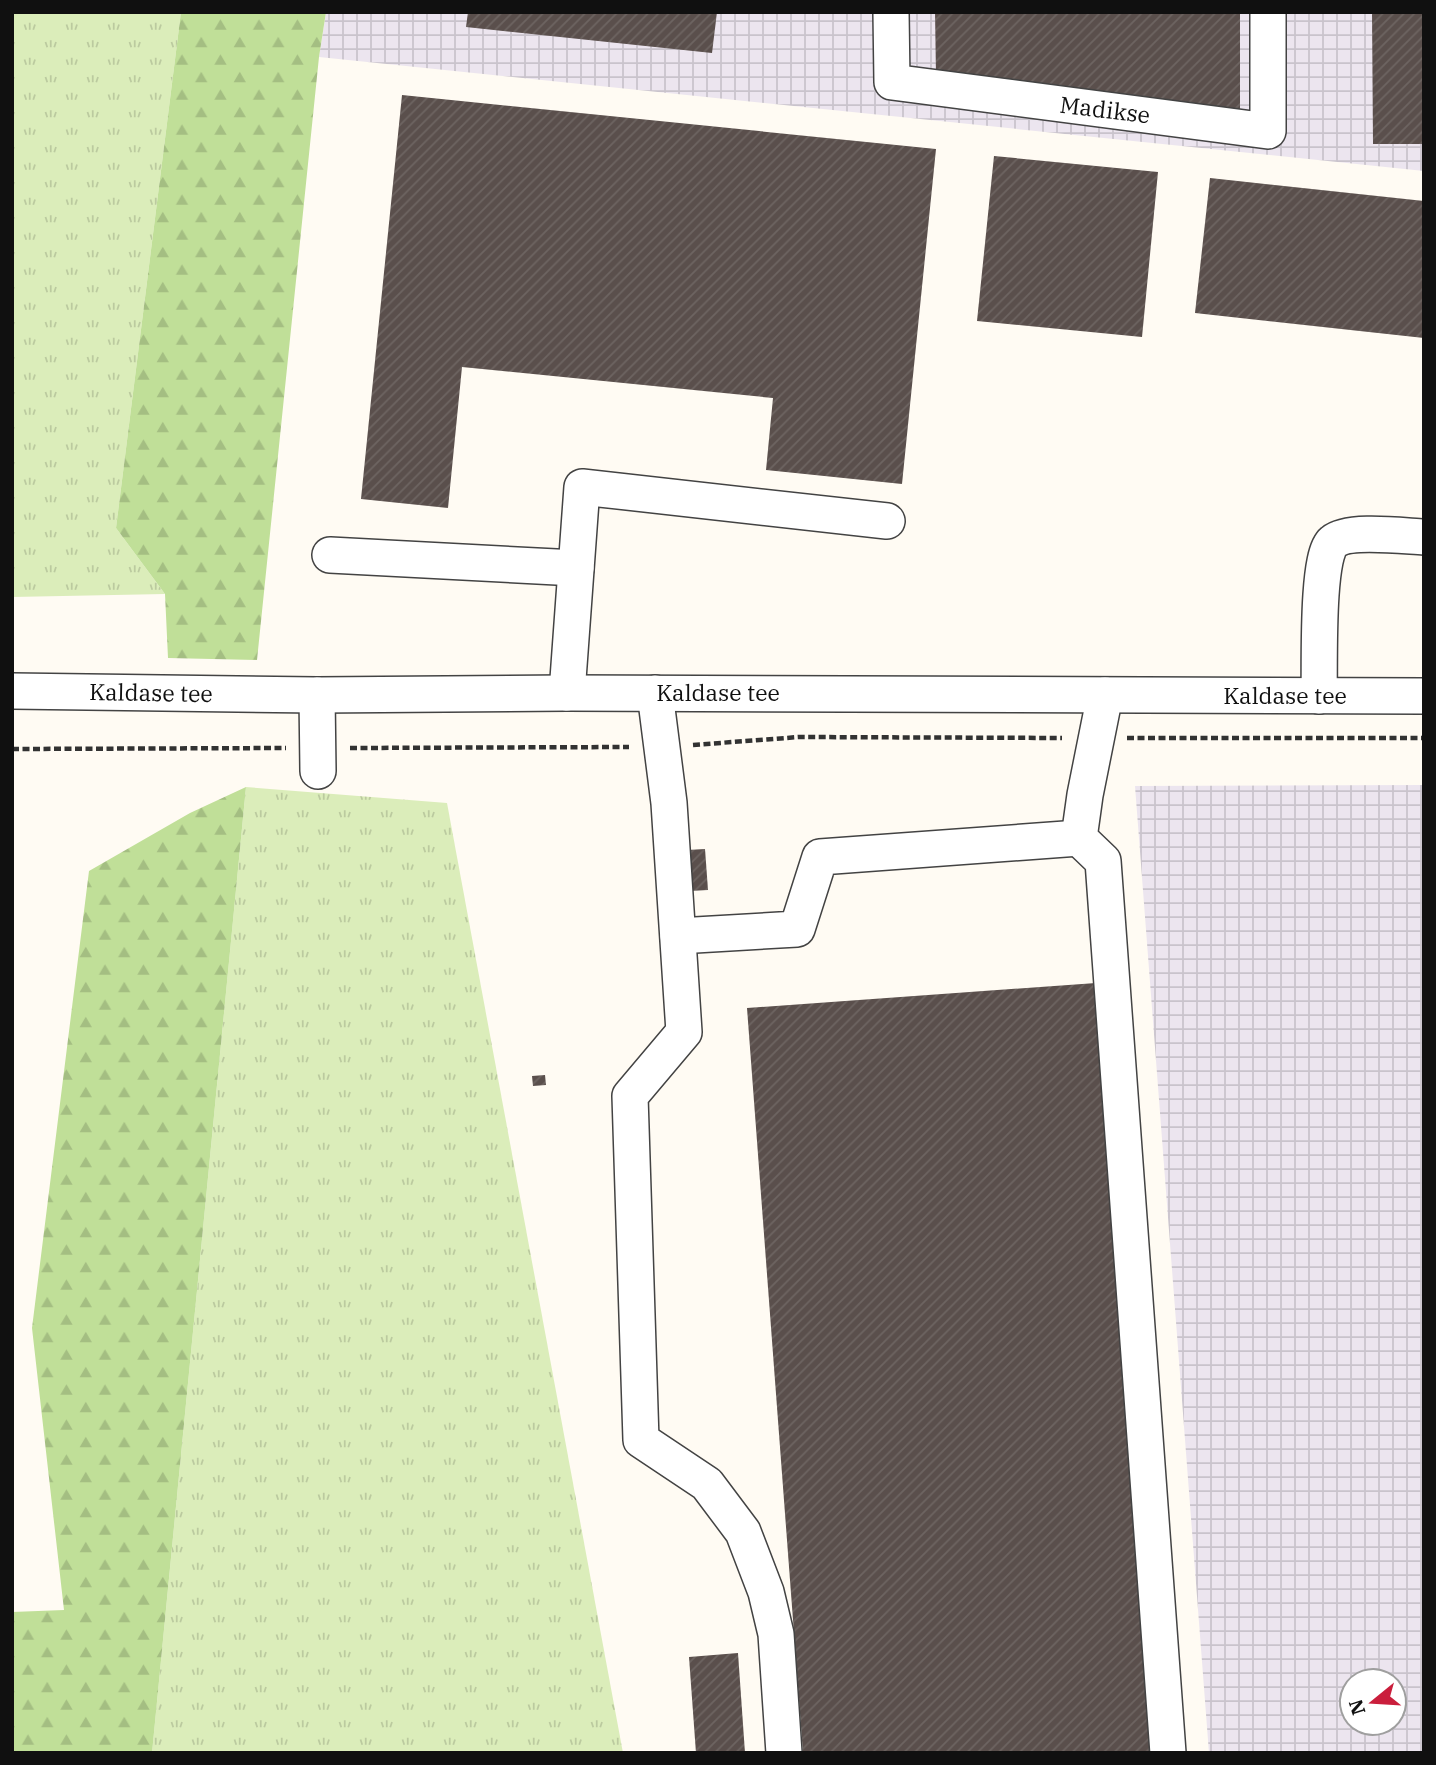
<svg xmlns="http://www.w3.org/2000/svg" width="1436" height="1765" viewBox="0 0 1436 1765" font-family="'IBM Plex Serif',serif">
  <defs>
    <pattern id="industrial-grid" width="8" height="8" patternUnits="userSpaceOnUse" patternTransform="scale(1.75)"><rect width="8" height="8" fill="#ece5ef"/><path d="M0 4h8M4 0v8" fill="none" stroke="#c9c3cc"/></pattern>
    <pattern id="grass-tufts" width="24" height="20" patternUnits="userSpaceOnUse" patternTransform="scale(1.75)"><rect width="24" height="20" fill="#dbedba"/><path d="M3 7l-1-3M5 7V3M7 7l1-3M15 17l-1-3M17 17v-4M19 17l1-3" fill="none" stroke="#bbca9f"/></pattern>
    <pattern id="forest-firs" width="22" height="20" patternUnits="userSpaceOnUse" patternTransform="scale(1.75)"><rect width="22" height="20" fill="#c0df98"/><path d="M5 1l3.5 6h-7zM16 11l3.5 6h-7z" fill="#a4be82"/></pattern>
    <pattern id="building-hatch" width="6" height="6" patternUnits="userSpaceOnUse" patternTransform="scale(1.75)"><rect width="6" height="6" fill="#5a4f4c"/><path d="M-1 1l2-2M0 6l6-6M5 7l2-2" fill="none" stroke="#6d6461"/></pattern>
  </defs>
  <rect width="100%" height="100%" fill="#fffbf3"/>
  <g fill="url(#industrial-grid)" fill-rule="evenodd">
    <polygon points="326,12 1424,12 1424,171 319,57"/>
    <path d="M1424 785V1753H1209L1135 786ZM1352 1681H1394V1723H1352Z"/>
  </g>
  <g fill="url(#grass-tufts)">
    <polygon points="12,12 181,12 116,528 165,594 12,597"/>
    <polygon points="246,787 447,803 623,1753 152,1753"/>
  </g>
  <g fill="url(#forest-firs)">
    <polygon points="181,12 326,12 319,57 257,660 168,658 165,594 116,528"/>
    <polygon points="246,787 152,1753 12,1753 12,1612 64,1610 32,1328 89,871 190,813"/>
  </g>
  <g fill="url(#building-hatch)">
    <polygon points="468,12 717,12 712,53 466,27"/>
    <polygon points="935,12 1240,12 1240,110 936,76"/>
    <polygon points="1372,12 1424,12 1424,144 1373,144"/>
    <polygon points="402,95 936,149 902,484 766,470 773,398 462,367 448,508 361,499"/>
    <polygon points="994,156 1158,172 1142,337 977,321"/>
    <polygon points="1210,178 1424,201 1424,338 1195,313"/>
    <polygon points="705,849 708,890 690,891 687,850"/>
    <polygon points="1096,983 1152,1753 803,1753 747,1008"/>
    <polygon points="545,1075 546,1085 533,1086 532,1076"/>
    <polygon points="738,1653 745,1753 696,1753 689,1657"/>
  </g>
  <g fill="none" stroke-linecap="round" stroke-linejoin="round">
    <g stroke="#434343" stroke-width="38">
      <g id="minor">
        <polyline points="891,12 892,82 1268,131 1268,12"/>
        <polyline points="330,555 576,568"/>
        <polyline points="12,691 317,695 567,693 1424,696"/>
        <polyline points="567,693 582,487 887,521"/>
        <polyline points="655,693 669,803 684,1032 630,1096 641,1440 707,1484 743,1532 766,1592 776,1634 784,1753"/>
        <polyline points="317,695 318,771"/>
        <polyline points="1105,695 1085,795 1079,838 1103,861 1168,1753"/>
        <path d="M1319 696C1320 669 1316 556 1333 542 1348 529 1403 536 1424 537"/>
        <polyline points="678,936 797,929 820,857 1079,838"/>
      </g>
    </g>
    <g stroke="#323232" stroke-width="4.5" stroke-dasharray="7 3.5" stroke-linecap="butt">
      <polyline points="1127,738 1424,738"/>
      <polyline points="693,745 799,737 1062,738"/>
      <polyline points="350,748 629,747"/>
      <polyline points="12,749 286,748"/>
    </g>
    <use href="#minor" stroke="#fff" stroke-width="35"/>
  </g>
  <g text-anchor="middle" stroke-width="7" stroke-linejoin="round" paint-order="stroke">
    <g font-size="23" fill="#101010" stroke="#fff">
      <text transform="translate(1105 110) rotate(7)" y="8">Madikse</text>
      <text transform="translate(151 693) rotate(1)" y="8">Kaldase tee</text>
      <text x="718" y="701">Kaldase tee</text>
      <text x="1285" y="704">Kaldase tee</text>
    </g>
  </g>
  <rect width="1436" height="1765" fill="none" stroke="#101010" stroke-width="28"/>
  <g transform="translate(1373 1702) rotate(252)"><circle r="33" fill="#ffffff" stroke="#9f9f9f" stroke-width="2"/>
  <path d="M0-5L12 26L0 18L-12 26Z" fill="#ca1e3c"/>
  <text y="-10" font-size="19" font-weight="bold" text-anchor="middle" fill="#101010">N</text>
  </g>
</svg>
